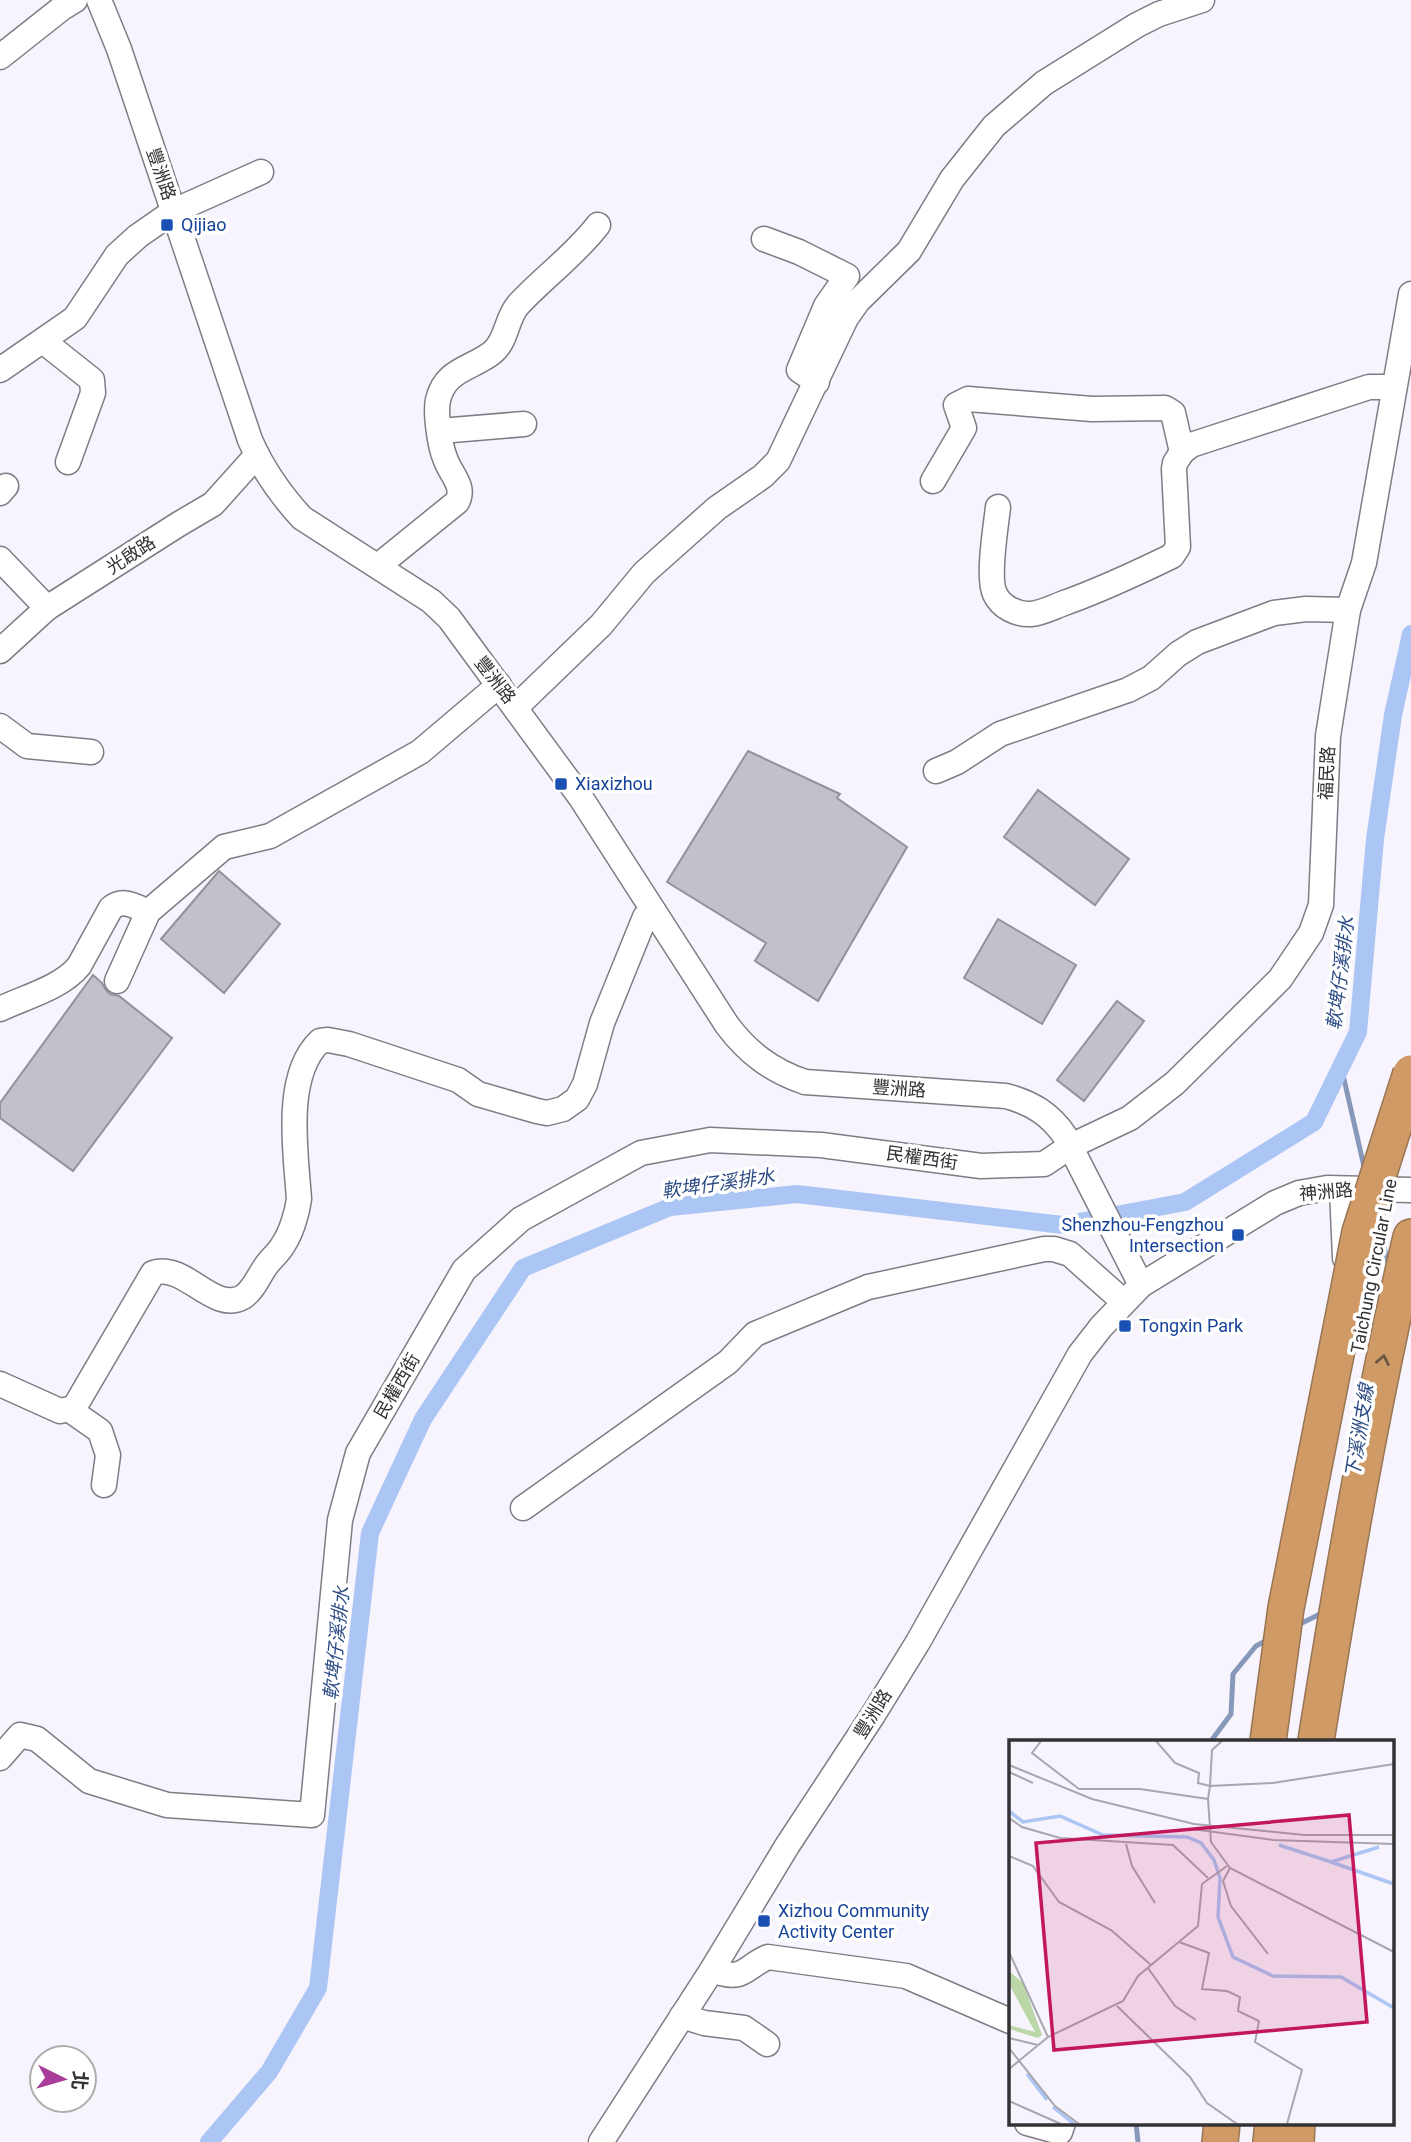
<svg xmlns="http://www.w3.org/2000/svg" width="1411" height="2142" viewBox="0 0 1411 2142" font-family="Roboto,'Noto Sans TC',sans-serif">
  <rect width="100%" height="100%" fill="#f7f4fd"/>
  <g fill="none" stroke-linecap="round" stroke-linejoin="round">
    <g stroke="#8799bb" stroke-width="5">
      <polyline points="1341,1066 1365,1171"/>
      <polyline points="1378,1224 1389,1266"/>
      <polyline points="1298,1625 1324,1612"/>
      <polyline points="1211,1741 1231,1714 1233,1674 1256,1646 1267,1640"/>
      <polyline points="1136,2123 1138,2142"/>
    </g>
    <polyline stroke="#abc5f4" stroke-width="18" points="209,2142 269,2072 318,1988 370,1533 423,1419 523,1268 670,1207 797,1194 1063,1225 1185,1202 1314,1122 1358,1032 1375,839 1393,715 1411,634"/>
  </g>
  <g fill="#c2c1ca" stroke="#93929a" stroke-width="2">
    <polygon points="748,751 840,794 837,798 907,847 818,1001 755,961 766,943 667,882"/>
    <polygon points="1038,790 1129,859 1095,905 1004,837"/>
    <polygon points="219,871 280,924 224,993 161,939"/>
    <polygon points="998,919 1076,965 1042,1024 964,978"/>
    <polygon points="93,975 102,983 105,989 110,994 119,996 172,1038 73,1171 0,1118 0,1103"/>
    <polygon points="1117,1001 1144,1021 1084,1101 1057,1080"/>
  </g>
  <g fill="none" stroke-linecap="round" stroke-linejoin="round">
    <g stroke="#7f7c84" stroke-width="27">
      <g id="minor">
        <path d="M99 0 119 49 250 440C263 470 280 494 302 518L431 601 449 618 581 798 727 1025C748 1053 772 1071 805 1082L1006 1096C1032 1103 1050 1114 1065 1136L1141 1285"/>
        <polyline points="0,57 62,8 75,0"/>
        <polyline points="764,239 799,252 847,276 826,306 799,370 817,382"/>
        <polyline points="43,341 92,380 93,393 68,462"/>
        <polyline points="0,370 75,318 117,255 138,236 174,211 261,172"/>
        <polyline points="440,431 524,424"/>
        <polyline points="933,481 964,428 956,405 968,399 1092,409 1165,408 1173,413 1182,452 1191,445 1369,387 1394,387"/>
        <polyline points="0,493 6,486"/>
        <path d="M998 507C996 526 987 578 995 594 1001 607 1017 615 1031 614 1043 613 1055 606 1067 602 1103 589 1137 573 1172 556L1178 547 1174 469 1175 463 1182 452"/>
        <polyline points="0,559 47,608"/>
        <path d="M378 566 457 502C466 486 450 474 445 458 440 446 435 413 438 400 445 369 472 369 493 352 507 340 506 319 518 305 544 277 575 255 598 225"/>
        <polyline points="0,651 47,608 179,524 213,504 257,455"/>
        <polyline points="516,707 601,625 644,573 717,508 763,476 778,461 846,318 858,301 909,251 952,179 994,126 1044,83 1137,25 1159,14 1202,0"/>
        <polyline points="0,726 27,746 91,752"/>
        <polyline points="936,771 957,762 1000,734 1128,690 1151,678 1178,654 1197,642 1274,613 1306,609 1348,610"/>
        <polyline points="117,981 148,912 224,847 270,836 420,752 499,685"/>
        <path d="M0 1009C25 997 61 988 79 966L111 908C123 898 135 906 148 912"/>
        <polyline points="1342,1189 1345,1258"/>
        <path d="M0 1384 60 1411 74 1408 153 1273C185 1262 213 1314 243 1297 255 1289 260 1272 269 1262 274 1256 279 1252 283 1245 291 1233 297 1214 299 1199 296 1154 283 1076 320 1041L328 1040 349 1044 458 1080 478 1094 537 1111 547 1113 563 1109 577 1099 585 1084 602 1023 645 917 654 912"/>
        <polyline points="70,1410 100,1431 108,1455 104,1485"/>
        <polyline points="523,1508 728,1362 755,1334 868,1287 1044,1249 1054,1249 1070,1254 1124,1302"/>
        <polyline points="0,1758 20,1735 37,1739 89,1781 167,1805 312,1815 340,1520 358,1453 464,1270 521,1219 641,1153 710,1140 821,1145 981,1166 1044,1164 1071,1146 1130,1118 1175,1083 1280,979 1311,933 1321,905 1328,736 1348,610 1364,563 1411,294"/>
        <path d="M712 1970C744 1983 744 1967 768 1957L906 1976 1010 2021"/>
        <polyline points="682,2016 704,2023 744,2028 767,2044"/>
        <polyline points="1027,2123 1060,2132 1063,2123"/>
        <polyline points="601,2142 712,1970 787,1846 873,1715 918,1642 1080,1354 1101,1327 1141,1285 1275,1203 1299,1193 1327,1188 1411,1190"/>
      </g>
    </g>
    <g stroke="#987655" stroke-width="38">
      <g id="highway">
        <path d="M1316 1741C1343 1572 1372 1403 1411 1237"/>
        <polyline points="1220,2142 1222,2123"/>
        <polyline points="1271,2142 1273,2123"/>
        <polyline points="1296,2142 1297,2123"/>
      </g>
    </g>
    <use href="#minor" stroke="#fff" stroke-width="24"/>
    <use href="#highway" stroke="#cf9a66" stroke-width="35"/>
    <g stroke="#987655" stroke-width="38" stroke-linecap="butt">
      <polyline id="highway-bridge" points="1268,1741 1286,1608 1360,1232 1411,1073"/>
    </g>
    <use href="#highway-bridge" stroke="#cf9a66" stroke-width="35"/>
  </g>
  <defs><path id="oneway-chevron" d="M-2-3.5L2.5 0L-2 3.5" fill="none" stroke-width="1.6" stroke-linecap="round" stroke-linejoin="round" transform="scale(1.75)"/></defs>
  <use stroke="#6a5646" href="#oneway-chevron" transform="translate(1383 1360) rotate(-79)"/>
  <g fill="#1a4fb4" stroke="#fff" stroke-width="2.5">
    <rect x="160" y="218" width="14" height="14" rx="3.5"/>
    <rect x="554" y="777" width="14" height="14" rx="3.5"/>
    <rect x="1231" y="1228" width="14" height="14" rx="3.5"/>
    <rect x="1118" y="1319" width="14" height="14" rx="3.5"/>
    <rect x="757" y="1914" width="14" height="14" rx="3.5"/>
  </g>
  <g text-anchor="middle" stroke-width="7" stroke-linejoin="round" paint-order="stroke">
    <g font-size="18" fill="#333235" stroke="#fff">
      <text transform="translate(161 174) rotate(71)" y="6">豐洲路</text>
      <text transform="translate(131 555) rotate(-33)" y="6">光啟路</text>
      <text transform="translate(495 680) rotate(52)" y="6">豐洲路</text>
      <text transform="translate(1327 773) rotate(-87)" y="6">福民路</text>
      <text transform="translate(899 1089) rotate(4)" y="6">豐洲路</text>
      <text transform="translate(922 1158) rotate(8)" y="6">民權西街</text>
      <text transform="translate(1326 1192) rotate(-5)" y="6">神洲路</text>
      <text transform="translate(1374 1266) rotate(-79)" y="6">Taichung Circular Line</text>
      <text transform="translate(397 1386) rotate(-60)" y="6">民權西街</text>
      <text transform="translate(873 1714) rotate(-58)" y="6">豐洲路</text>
    </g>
    <g font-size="18" fill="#164399" stroke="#fff" text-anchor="start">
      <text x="181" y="231">Qijiao</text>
      <text x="575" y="790">Xiaxizhou</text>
      <text x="1224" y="1231" text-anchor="end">Shenzhou-Fengzhou<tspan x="1224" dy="21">Intersection</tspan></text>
      <text x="1139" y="1332">Tongxin Park</text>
      <text x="778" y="1917">Xizhou Community<tspan x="778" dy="21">Activity Center</tspan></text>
    </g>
    <g font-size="19" font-style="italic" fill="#2d4c85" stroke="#fff">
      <text transform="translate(1340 973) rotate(-83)" y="7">軟埤仔溪排水</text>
      <text transform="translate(718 1183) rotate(-8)" y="7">軟埤仔溪排水</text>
      <text transform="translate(1359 1431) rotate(-81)" y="7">下溪洲支線</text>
      <text transform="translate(336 1643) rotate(-84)" y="7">軟埤仔溪排水</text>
    </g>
  </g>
  <g transform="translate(1009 1740)">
    <rect width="385" height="385" fill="#f7f4fd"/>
    <path d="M0 231 14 243 33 295 29 298 0 289V285L26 292 0 244Z" fill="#bbd7a7"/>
    <path fill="none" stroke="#abc5f4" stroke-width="3.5" d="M0 71 14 82 51 76 94 95 178 97 192 103 205 120 211 138 209 177 224 217 264 236 332 237 385 268M270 105 322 122 370 107M322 122 385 144M18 334 38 360M44 367 65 384"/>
    <path fill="none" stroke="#a9a6ad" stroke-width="2" d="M32 1 23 13 70 49H131L199 59M147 1 166 23 190 33 189 43 201 46 203 10 213 1M385 24 264 43 201 46 199 59 202 102 221 128 385 212M0 25 83 59 185 84 295 95H385M0 32 24 43M0 78 13 87 51 98 164 105 199 138M183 89 264 100 385 104M117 104 123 126 146 163M0 116 24 126 50 162 102 190 142 225M221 128 214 141 222 166 259 214M170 202 200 213 193 249 218 251 231 257 229 271 250 281 246 302 293 330 278 384M0 212 39 297M139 228 166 266 187 280M108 266 181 337 198 363 228 384M0 298 29 305M0 308 46 366 70 384M0 329 39 297 114 261 129 236 189 186 193 144 218 126M0 361 52 384"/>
    <path fill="#c2185b" fill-opacity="0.15" stroke="#c2185b" stroke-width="3.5" d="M340 75 358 282 45 310 27 103Z"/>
    <rect width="385" height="385" fill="none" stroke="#333235" stroke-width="3.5"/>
  </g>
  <g transform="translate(63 2079) rotate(95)"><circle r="33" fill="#ffffff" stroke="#adadae" stroke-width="2"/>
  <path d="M0-5L12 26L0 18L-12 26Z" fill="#a83c9b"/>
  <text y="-10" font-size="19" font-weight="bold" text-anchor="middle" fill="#333235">北</text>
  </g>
</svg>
